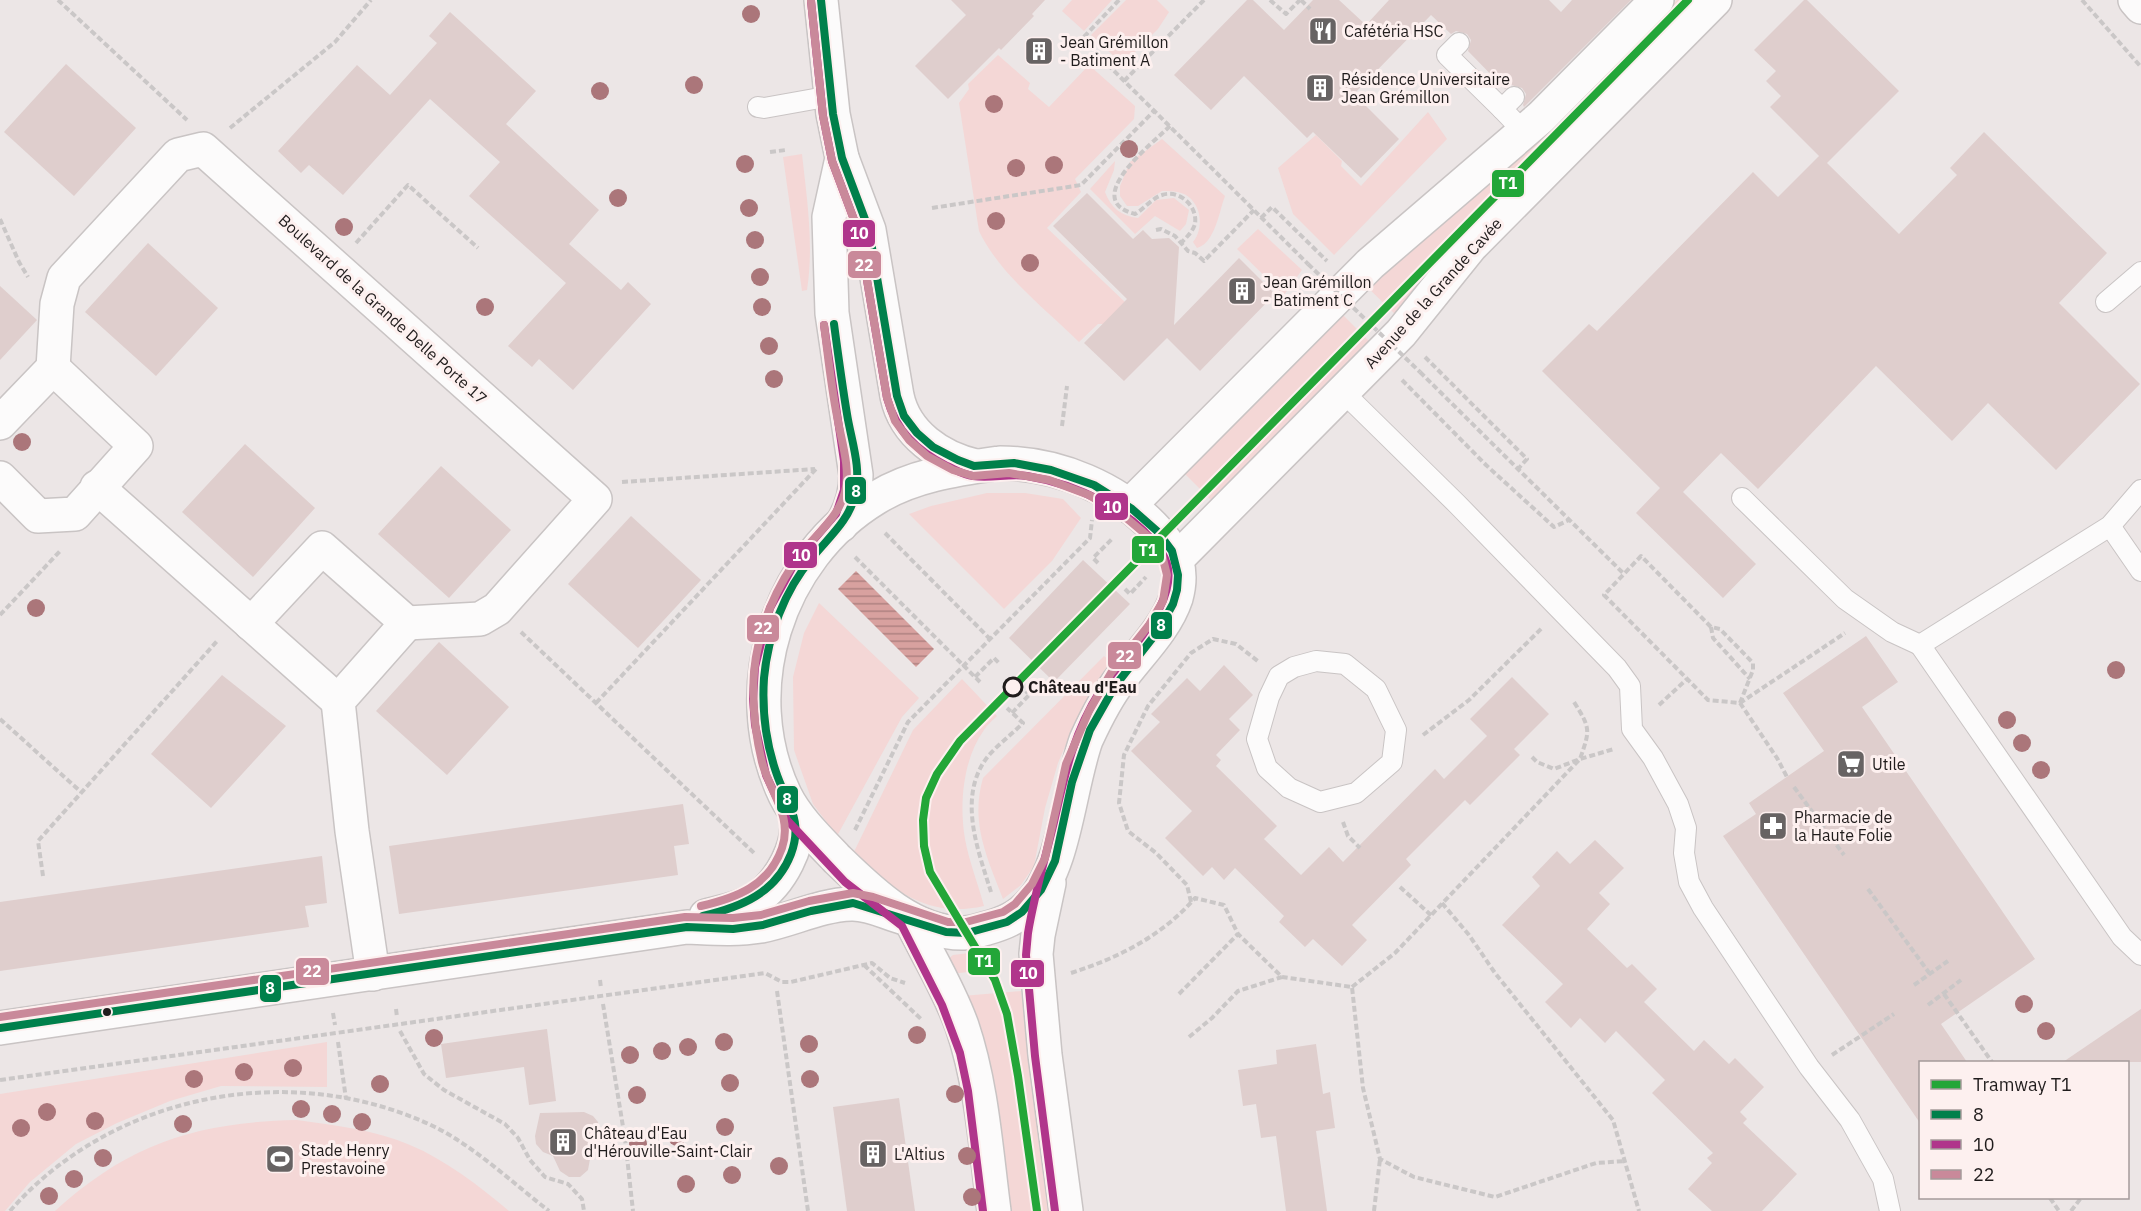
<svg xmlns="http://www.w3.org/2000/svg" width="2141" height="1211" viewBox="0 0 2141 1211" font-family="'IBM Plex Sans',sans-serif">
  <defs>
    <pattern id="water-rules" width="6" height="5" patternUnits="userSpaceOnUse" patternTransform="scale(1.5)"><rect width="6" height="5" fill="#d8a19f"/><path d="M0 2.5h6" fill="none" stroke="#af8281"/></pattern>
  </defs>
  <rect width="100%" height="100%" fill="#ece6e6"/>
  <g fill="#f4d7d6">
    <polygon points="1072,0 1112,0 1084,31 1062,11"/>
    <polygon points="1126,0 1157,0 1169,12 1158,29 1130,57 1116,58 1091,35"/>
    <polygon points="1677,0 1701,0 1400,319 1363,283 1530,148"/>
    <path d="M998 55 1030 83 1028 89 1049 107 1089 65 1135 106 1134 119 1075 179 1081 192 1047 228 1125 302 1105 324H1098L1079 342C1045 308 1000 275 979 231L959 103 969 89 968 84Z"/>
    <polygon points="1428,112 1447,139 1334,255 1293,214 1278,168 1316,135 1342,161 1341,166 1361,186"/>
    <path d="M1162 139 1225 196C1219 212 1215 243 1197 248L1193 242C1204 229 1202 205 1186 195 1179 191 1170 191 1162 191L1138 206H1127L1120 196V186L1130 162Z"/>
    <path d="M802 154C807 199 814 245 807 290L802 291 783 157Z"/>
    <path d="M1115 161 1114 170 1105 192C1111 208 1121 216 1138 218L1156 200 1174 198 1189 210 1186 224 1180 231 1155 216 1135 234 1090 189Z"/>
    <polygon points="1258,229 1302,270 1284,295 1237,249"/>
    <polygon points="1337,309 1374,346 1216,505 1180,469"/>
    <polygon points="987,493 1025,493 1063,499 1081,518 1052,561 1004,609 909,514 931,506"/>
    <polygon points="819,603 919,698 902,717 837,836 813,804 794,750 793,677 804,633"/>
    <path d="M1104 656 1110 661 1076 721 1058 763 1045 808 1034 866 1021 885 1003 899C987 857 970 823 983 778Z"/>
    <path d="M962 679 997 716C993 720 987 725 984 730 963 759 959 804 965 839 969 861 978 884 984 906 926 919 895 889 852 856L913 730Z"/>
    <polygon points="986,951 996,969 950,974 947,960 953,955"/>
    <polygon points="1021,991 1051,1211 1007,1211 962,996"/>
    <polygon points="327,1042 327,1087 221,1086 170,1101 117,1123 76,1144 30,1182 5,1211 0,1211 0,1094"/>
    <path d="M297 1120C334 1125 375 1130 410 1145 446 1160 479 1186 509 1211H55C129 1143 198 1122 297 1120Z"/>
  </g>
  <polygon fill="url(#water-rules)" points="856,571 934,649 916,667 838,589"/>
  <g fill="#dfcecd">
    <polygon points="951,0 1045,0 1032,14 1034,16 1001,50 999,48 948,99 915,66 966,15"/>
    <polygon points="1247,0 1253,0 1284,30 1313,0 1339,0 1366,25 1389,0 1549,0 1561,12 1572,0 1631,0 1524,107 1523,105 1526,94 1522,88 1511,85 1505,89 1468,51 1471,40 1467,34 1456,31 1451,34 1431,15 1354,94 1399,139 1361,178 1313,132 1307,138 1244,76 1211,110 1174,75"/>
    <polygon points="1804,0 1807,0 1899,91 1827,163 1899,234 1957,175 1950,168 1984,132 2107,253 2059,303 2140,384 2056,470 1988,403 1952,441 1876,366 1758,489 1721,453 1683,492 1756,564 1723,598 1636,513 1660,488 1542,371 1589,324 1597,331 1753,172 1778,197 1819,156 1825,162 1770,107 1781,96 1766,81 1776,71 1754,50"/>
    <polygon points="450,12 536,91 506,124 599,210 569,244 621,290 628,282 651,304 573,390 539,359 532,367 508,346 566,283 469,196 500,162 430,99 343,195 309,165 301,173 278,151 357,65 390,95 437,43 429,36"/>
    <polygon points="66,64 136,128 74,196 4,132"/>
    <polygon points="1087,193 1133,239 1143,230 1152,239 1169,238 1179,247 1174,325 1239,258 1275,294 1200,371 1167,338 1124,381 1084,343 1127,299 1053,226"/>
    <polygon points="148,243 218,308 156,376 85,312"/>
    <polygon points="0,286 37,320 0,360"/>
    <polygon points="245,444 315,508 253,577 182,512"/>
    <polygon points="441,466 511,530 449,598 378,534"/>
    <polygon points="631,516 701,580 638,648 568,584"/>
    <polygon points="1083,560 1130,604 1054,682 1009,638"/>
    <polygon points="1866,636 1898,682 1862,707 2035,959 1941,1024 1967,1062 1920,1062 1920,1123 1723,836 1756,814 1749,803 1824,751 1783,693"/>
    <polygon points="439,642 509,707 447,775 376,711"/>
    <polygon points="1224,665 1253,695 1229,719 1240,730 1216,755 1221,760 1216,766 1277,826 1264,839 1301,875 1329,847 1343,862 1435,769 1444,779 1487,736 1470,719 1512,677 1549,714 1514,749 1520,755 1470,805 1465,800 1406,859 1411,865 1352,925 1367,940 1342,966 1313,939 1305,947 1279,922 1284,916 1235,868 1224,880 1212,867 1203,876 1165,838 1192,811 1131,751 1160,722 1151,714 1187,678 1200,691"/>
    <polygon points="222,675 286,726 211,808 151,754"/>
    <polygon points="683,804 689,844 674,846 678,875 399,914 389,846"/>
    <polygon points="1595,840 1624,868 1599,893 1610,904 1587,929 1627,968 1632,964 1657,989 1644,1002 1694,1051 1704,1040 1729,1064 1735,1058 1764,1087 1740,1112 1747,1119 1743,1123 1797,1174 1762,1211 1712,1211 1688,1189 1712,1163 1707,1158 1713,1153 1652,1093 1665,1080 1616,1031 1605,1043 1580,1018 1571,1028 1545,1002 1563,984 1502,925 1540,886 1532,877 1557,851 1570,864"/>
    <polygon points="322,856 327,903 305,906 309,927 0,971 0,902"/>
    <polygon points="2141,1009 2141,1062 2063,1062"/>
    <polygon points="547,1029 556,1101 529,1105 524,1067 446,1078 441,1044"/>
    <polygon points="1316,1044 1323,1094 1330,1092 1335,1128 1316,1131 1327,1211 1286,1211 1276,1136 1261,1138 1256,1104 1243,1106 1238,1070 1277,1064 1276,1050"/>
    <polygon points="899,1098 915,1211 847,1211 833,1107"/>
    <polygon points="584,1112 593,1116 598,1122 599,1129 596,1136 587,1147 590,1159 588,1170 580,1177 569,1177 560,1171 553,1156 543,1152 536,1144 535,1136 540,1113"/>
  </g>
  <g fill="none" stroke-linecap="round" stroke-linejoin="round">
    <g stroke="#c9c4c4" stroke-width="22">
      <g id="service">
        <polyline points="1459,43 1447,55 1502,109"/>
        <polyline points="1514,97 1502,109 1524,132"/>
        <polyline points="758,107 764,108 831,96"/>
        <polyline points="2106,302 2141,272"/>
        <polyline points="1343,392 1457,504 1617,668 1630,686 1632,729 1653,758 1678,804 1686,828 1684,853 1689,882 1703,908 1809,1067 1850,1120 1883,1179 1890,1211"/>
        <polyline points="2141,490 2110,526 1920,645 2122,937 2141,955"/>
        <polyline points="1742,498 1845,599 1892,632 1920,645"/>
        <polyline points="2110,526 2141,571"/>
        <polygon points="1316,661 1345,664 1376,689 1396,730 1392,762 1356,793 1320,802 1289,788 1267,768 1257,739 1269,697 1279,676 1294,667"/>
      </g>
    </g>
    <g stroke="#c9c4c4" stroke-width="36">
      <g id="minor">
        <polyline points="0,423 53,368 57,304 64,278 178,155 203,149 595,499 497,609 480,619 407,623"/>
        <polyline points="0,478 38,516 75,514 136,446 53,368"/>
        <polyline points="97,487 338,701"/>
        <polyline points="251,624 322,548 407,623 338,701 352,831 373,974"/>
      </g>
    </g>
    <g stroke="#c9c4c4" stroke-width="36">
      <g id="tertiary">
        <path d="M821 0 833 114 842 158 829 217 832 313 856 475C856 493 851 510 841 525"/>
        <polyline points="2135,0 2141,7"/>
        <path d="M706 916C722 912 740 909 755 900 780 884 802 844 796 815"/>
        <path d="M0 1028 687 927C712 928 736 930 761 926 792 920 820 905 851 904 870 903 888 914 905 918"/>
      </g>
    </g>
    <g stroke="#c9c4c4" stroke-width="36">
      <g id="secondary">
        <path d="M842 158 869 230 897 396C905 434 940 458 976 466"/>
        <path d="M1000 463C1057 463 1119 488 1158 532 1176 553 1184 569 1176 598 1166 628 1140 653 1122 677 1107 696 1096 718 1086 740 1069 788 1065 866 1032 902 1019 917 1005 923 987 928 980 930 972 933 964 933 913 934 870 891 836 858 817 838 797 819 785 795 735 690 777 558 876 498 913 475 958 469 1000 463Z"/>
        <polyline points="1129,506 1370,264 1541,117 1657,0"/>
        <polyline points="1177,559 1401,333 1471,246 1715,0"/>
        <polyline points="1049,883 1038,935 1036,954 1045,1055 1066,1211"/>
        <path d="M910 919C927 954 949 989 962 1026 982 1085 986 1150 994 1211"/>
      </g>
    </g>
    <g stroke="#cac7c7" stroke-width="4" stroke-dasharray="6 3" stroke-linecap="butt">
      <polyline points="58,0 187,120"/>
      <polyline points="1119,0 1082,39 1308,264"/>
      <polyline points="1270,0 1286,14 1300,0"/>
      <polyline points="1301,0 1310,9"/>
      <polyline points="2082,0 2141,67"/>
      <polyline points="1124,81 1204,0"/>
      <path d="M1170 126C1153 143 1079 200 1135 214 1144 209 1152 198 1162 195 1179 189 1198 206 1195 224 1193 231 1187 237 1181 243"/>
      <polyline points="230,128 335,42 371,0"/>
      <polyline points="770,152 786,150"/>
      <polyline points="932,208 1081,185 1155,110"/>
      <polyline points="1261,218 1272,207 1327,261"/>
      <polyline points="0,219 19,262 28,277"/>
      <polyline points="1156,230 1161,229 1175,236 1188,251 1195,253 1204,261 1254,210"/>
      <polyline points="356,243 408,185 478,248"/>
      <polyline points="1425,357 1527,459 1518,469"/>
      <polyline points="1420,372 1624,574"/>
      <polyline points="1402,380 1486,465 1554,527 1569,520"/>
      <polyline points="1062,426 1067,386"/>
      <polyline points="622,482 815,469"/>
      <polyline points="885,533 990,639"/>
      <polyline points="855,557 980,682"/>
      <polyline points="1098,563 1093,558 1112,539"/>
      <polyline points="1125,589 1130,594 1146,577"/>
      <polyline points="0,615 61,550"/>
      <polyline points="1711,627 1713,638 1750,679"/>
      <polyline points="521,632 754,853"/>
      <polyline points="975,677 994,658 1000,664"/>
      <polyline points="596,703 816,469"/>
      <polyline points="1740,703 1753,670 1753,663 1720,629 1711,627 1641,556 1604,595 1708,700 1740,703 1845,633"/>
      <polyline points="1740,703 1777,758 1787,777"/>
      <polyline points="1659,705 1687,679"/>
      <polyline points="1012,713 1029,695 1026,691"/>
      <polyline points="0,719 81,792"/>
      <polyline points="1423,735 1469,700 1542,628"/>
      <polyline points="1532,757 1537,762 1554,769 1580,759 1614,749"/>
      <polyline points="1794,787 1844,855"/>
      <polyline points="1343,822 1348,836 1360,848"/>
      <polyline points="855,830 908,722 1090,538 1092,520"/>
      <polyline points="43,876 38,841 218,640"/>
      <polyline points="1400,887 1432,916"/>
      <polyline points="1868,889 1930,974"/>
      <path d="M991 892C978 850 956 795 989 755 999 744 1012 734 1023 723L1007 708"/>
      <polyline points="1191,902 1187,885 1156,853 1128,831 1119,803 1124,755 1148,706 1191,653 1213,639 1236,644 1259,662"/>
      <polyline points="1442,903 1469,935 1495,973 1613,1120 1639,1211"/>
      <polyline points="864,965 921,1019"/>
      <path d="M1071 973C1118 958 1162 936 1195 898L1224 905 1238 934 1282 977 1352 987 1363 1088 1380 1159 1414 1177 1495 1197 1596 1163 1625 1161"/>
      <polyline points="600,980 601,988"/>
      <polyline points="1914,985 1948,961"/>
      <path d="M1352 987 1395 953 1580 759C1590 730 1591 729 1574 702"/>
      <polyline points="777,991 808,1211"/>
      <polyline points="1179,994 1238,934"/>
      <polyline points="1944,994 1992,1062"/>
      <polyline points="603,1004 625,1139 633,1211"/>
      <polyline points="1928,1005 1961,980"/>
      <polyline points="396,1009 397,1017"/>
      <polyline points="333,1013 335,1025"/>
      <polyline points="400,1031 424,1074 444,1090 505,1124 518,1138 530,1160 545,1177 568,1184 582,1199 584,1211"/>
      <polyline points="1189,1037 1212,1018 1238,991 1282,977"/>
      <polyline points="338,1042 346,1099"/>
      <polyline points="1832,1055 1894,1014"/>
      <polyline points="0,1080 765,973 782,982 791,982 872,963 890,978 905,983"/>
      <polyline points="2050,1198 2059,1211"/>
      <path d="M10 1211C114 1092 294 1059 435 1127 475 1147 514 1184 549 1211"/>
      <polyline points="1374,1211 1380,1159"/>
      <polyline points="2071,1211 2081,1198"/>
    </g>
    <use href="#service" stroke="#fcfbfb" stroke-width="20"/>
    <use href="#minor" stroke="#fcfbfb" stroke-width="33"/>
    <use href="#tertiary" stroke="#fcfbfb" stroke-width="33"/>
    <use href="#secondary" stroke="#fcfbfb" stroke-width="33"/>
    <polyline stroke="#cac7c7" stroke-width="4" stroke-dasharray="6 3" stroke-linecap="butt" points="1308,264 1420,372"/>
    <g stroke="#fdf0ef" stroke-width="12">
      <g id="bus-1">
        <path d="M703 916C741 907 776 893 791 854 804 819 786 803 776 772 766 743 762 709 764 678 768 635 784 591 812 558 828 538 849 521 855 495 862 468 851 440 847 414 842 384 838 354 834 324"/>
        <polyline points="0,1028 687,927 733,929 763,925 811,911 853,903 946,932 967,933 1007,922 1022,912 1041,890 1055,861 1072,782 1090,730 1115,686 1158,631 1173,604 1177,590 1178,575 1172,551 1157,531 1132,509 1094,485 1051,470 1014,463 974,466 958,460 933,447 917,433 904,416 897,396 869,230 842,158 833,114 821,0"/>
      </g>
    </g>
    <g stroke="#fdf0ef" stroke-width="12">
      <g id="bus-2">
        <path d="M811 1 823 116 832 161 859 233 887 398C896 431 917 451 947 466 956 470 964 475 973 476 991 479 1009 473 1027 476 1076 484 1134 510 1162 553 1190 596 1121 657 1100 691 1073 734 1065 774 1054 822 1045 859 1034 896 1028 933L1026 955 1035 1056 1055 1211"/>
        <polyline points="824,325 844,461 844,490 836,514 797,559 770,608 755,667 753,699 755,725 766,775 787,820 845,882 902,926 942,1005 960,1053 968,1091 983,1211"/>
      </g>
    </g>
    <g stroke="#fdf0ef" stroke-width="12">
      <g id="bus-3">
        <path d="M701 906C736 898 769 886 782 848 793 816 770 793 762 762 755 733 752 702 754 672 758 629 776 585 803 551 818 533 839 516 845 492 851 468 841 440 837 416 831 386 828 355 824 325"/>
        <polyline points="0,1017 685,917 733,918 761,915 809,901 853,893 873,897 948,922 966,922 1003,912 1015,904 1032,884 1045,858 1066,764 1089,711 1111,673 1149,625 1163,601 1167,575 1162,555 1150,538 1125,517 1089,495 1049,480 1009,473 973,476 953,470 927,456 909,440 895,421 887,398 859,233 832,161 823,116 811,1"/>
      </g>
    </g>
    <use href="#bus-1" stroke="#00804b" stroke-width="8"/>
    <use href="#bus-2" stroke="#b0358b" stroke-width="8"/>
    <use href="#bus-3" stroke="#c9899a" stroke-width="8"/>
    <g stroke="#fdf0ef" stroke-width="12">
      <polyline id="tram-1" points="1037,1211 1018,1076 1007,1014 995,980 930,872 924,846 923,820 926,798 937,774 960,741 1688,0"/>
    </g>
    <use href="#tram-1" stroke="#23a638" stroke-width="8"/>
  </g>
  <g fill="#ab767a">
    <circle cx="751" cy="14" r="9"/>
    <circle cx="694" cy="85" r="9"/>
    <circle cx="600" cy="91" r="9"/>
    <circle cx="994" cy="104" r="9"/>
    <circle cx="1129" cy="149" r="9"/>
    <circle cx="745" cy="164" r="9"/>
    <circle cx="1054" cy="165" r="9"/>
    <circle cx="1016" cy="168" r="9"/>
    <circle cx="618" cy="198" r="9"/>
    <circle cx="749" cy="208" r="9"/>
    <circle cx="996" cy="221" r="9"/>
    <circle cx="344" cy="227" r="9"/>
    <circle cx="755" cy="240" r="9"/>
    <circle cx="1030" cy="263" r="9"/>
    <circle cx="760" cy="277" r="9"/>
    <circle cx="485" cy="307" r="9"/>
    <circle cx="762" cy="307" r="9"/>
    <circle cx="769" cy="346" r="9"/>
    <circle cx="774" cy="379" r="9"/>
    <circle cx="22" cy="442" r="9"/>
    <circle cx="36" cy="608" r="9"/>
    <circle cx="2116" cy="670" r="9"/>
    <circle cx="2007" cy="720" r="9"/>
    <circle cx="2022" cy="743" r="9"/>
    <circle cx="2041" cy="770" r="9"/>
    <circle cx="2024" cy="1004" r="9"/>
    <circle cx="2046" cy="1031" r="9"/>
    <circle cx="917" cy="1035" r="9"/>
    <circle cx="434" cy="1038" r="9"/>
    <circle cx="724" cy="1042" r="9"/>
    <circle cx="809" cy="1044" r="9"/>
    <circle cx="688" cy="1047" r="9"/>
    <circle cx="662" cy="1051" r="9"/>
    <circle cx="630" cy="1055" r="9"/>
    <circle cx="293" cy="1068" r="9"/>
    <circle cx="244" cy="1072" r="9"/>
    <circle cx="194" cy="1079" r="9"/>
    <circle cx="810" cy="1079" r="9"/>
    <circle cx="730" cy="1083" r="9"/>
    <circle cx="380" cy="1084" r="9"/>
    <circle cx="955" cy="1094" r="9"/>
    <circle cx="637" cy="1095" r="9"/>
    <circle cx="301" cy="1109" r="9"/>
    <circle cx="47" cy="1112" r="9"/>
    <circle cx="332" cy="1114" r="9"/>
    <circle cx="95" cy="1121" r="9"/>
    <circle cx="362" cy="1122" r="9"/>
    <circle cx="183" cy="1124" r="9"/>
    <circle cx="725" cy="1127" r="9"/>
    <circle cx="21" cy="1128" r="9"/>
    <circle cx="677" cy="1137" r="9"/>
    <circle cx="638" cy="1144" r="9"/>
    <circle cx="967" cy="1156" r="9"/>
    <circle cx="103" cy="1158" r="9"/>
    <circle cx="779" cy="1166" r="9"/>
    <circle cx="732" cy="1175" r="9"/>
    <circle cx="74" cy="1179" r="9"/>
    <circle cx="686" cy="1184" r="9"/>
    <circle cx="49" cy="1196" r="9"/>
    <circle cx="972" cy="1197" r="9"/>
  </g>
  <defs>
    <g id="restaurant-square" transform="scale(1.5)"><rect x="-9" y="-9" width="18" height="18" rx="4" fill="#676363" stroke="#fdf0ef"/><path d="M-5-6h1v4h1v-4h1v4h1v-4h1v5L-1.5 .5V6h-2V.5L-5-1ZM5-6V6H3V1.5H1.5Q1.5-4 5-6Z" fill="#fff"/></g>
    <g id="building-square" transform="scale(1.5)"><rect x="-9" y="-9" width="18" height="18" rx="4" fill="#676363" stroke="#fdf0ef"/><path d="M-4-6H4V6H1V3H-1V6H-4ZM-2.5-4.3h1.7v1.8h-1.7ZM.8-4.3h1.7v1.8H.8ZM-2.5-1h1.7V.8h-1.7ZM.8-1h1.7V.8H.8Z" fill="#fff"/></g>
    <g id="supermarket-square" transform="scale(1.5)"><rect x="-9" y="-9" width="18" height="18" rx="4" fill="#676363" stroke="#fdf0ef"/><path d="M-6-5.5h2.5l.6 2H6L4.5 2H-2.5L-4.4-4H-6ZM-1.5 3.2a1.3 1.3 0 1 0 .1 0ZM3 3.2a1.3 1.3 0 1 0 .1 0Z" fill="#fff"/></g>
    <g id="pharmacy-square" transform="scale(1.5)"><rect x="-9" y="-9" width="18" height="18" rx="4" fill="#676363" stroke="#fdf0ef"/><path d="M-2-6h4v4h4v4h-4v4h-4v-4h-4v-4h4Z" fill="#fff"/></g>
    <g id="stadium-square" transform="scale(1.5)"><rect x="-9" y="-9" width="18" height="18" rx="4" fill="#676363" stroke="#fdf0ef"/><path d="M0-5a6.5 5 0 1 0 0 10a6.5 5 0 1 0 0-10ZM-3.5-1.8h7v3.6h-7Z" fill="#fff"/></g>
  </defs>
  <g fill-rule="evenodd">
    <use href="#restaurant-square" x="1323" y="31"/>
    <use href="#building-square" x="1039" y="51"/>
    <use href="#building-square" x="1320" y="88"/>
    <use href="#building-square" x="1242" y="291"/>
    <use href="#supermarket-square" x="1851" y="764"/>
    <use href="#pharmacy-square" x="1773" y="826"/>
    <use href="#building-square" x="563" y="1142"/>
    <use href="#building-square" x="873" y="1154"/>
    <use href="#stadium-square" x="280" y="1159"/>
  </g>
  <circle fill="#fdf0ef" stroke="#201c1c" stroke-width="3" cx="1013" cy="687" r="9"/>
  <circle fill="#201c1c" stroke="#fdf0ef" stroke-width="2" cx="107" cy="1012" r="5"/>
  <g text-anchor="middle" stroke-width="6" stroke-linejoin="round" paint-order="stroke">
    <g font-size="16" fill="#201c1c" stroke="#fdf0ef" text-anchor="start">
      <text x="1344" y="37">Cafétéria HSC</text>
      <text x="1060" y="48">Jean Grémillon<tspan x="1060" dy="18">- Batiment A</tspan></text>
      <text x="1341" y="85">Résidence Universitaire<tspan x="1341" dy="18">Jean Grémillon</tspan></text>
      <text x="1263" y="288">Jean Grémillon<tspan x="1263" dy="18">- Batiment C</tspan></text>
      <text x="1872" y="770">Utile</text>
      <text x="1794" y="823">Pharmacie de<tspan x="1794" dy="18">la Haute Folie</tspan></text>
      <text x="584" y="1139">Château d'Eau<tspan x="584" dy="18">d'Hérouville-Saint-Clair</tspan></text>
      <text x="301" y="1156">Stade Henry<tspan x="301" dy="18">Prestavoine</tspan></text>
      <text x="894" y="1160">L'Altius</text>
    </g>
    <g font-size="16" fill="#201c1c" stroke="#fdf0ef">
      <text transform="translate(1433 293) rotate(-48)" y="6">Avenue de la Grande Cavée</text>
      <text transform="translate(383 309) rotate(42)" y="6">Boulevard de la Grande Delle Porte 17</text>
    </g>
    <g font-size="16" font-weight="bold" fill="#201c1c" stroke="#fdf0ef" text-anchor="start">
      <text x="1028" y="693">Château d'Eau</text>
    </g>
  </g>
  <g stroke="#fdf0ef" stroke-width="2">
    <rect x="1491" y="169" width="34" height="29" rx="6" fill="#23a638"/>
    <rect x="842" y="219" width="34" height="29" rx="6" fill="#b0358b"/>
    <rect x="847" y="250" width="35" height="29" rx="6" fill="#c9899a"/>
    <rect x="844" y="476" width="23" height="29" rx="6" fill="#00804b"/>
    <rect x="1094" y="492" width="35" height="29" rx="6" fill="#b0358b"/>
    <rect x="1131" y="535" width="34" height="29" rx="6" fill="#23a638"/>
    <rect x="783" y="541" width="35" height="28" rx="6" fill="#b0358b"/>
    <rect x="1150" y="611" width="23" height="29" rx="6" fill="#00804b"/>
    <rect x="746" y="614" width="34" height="29" rx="6" fill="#c9899a"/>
    <rect x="1107" y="641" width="35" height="29" rx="6" fill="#c9899a"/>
    <rect x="776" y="785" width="23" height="29" rx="6" fill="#00804b"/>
    <rect x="967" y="947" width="34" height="29" rx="6" fill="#23a638"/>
    <rect x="295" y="957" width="35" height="29" rx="6" fill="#c9899a"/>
    <rect x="1010" y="959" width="35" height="29" rx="6" fill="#b0358b"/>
    <rect x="259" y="974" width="23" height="29" rx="6" fill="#00804b"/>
  </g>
  <g font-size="16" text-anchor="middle" font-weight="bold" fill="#fff">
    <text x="1508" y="189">T1</text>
    <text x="859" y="239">10</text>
    <text x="864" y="271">22</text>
    <text x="856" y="497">8</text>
    <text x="1112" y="513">10</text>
    <text x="1148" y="556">T1</text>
    <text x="801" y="561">10</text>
    <text x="1161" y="631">8</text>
    <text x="763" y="634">22</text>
    <text x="1125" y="662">22</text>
    <text x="787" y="805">8</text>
    <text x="984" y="967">T1</text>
    <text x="312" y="977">22</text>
    <text x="1028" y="979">10</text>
    <text x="270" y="994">8</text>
  </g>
  <rect x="1919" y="1061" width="210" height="138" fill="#fdf0ef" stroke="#a59b9b" stroke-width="1.5"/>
  <rect x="1931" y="1080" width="30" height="9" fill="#23a638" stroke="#a59b9b" stroke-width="1.5"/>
  <text x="1973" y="1091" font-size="18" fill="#201c1c">Tramway T1</text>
  <rect x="1931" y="1110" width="30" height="9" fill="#00804b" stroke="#a59b9b" stroke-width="1.5"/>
  <text x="1973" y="1121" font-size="18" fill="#201c1c">8</text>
  <rect x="1931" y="1140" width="30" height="9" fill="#b0358b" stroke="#a59b9b" stroke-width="1.5"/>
  <text x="1973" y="1151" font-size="18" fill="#201c1c">10</text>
  <rect x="1931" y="1170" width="30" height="9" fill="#c9899a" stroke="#a59b9b" stroke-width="1.5"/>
  <text x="1973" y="1181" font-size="18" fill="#201c1c">22</text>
</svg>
